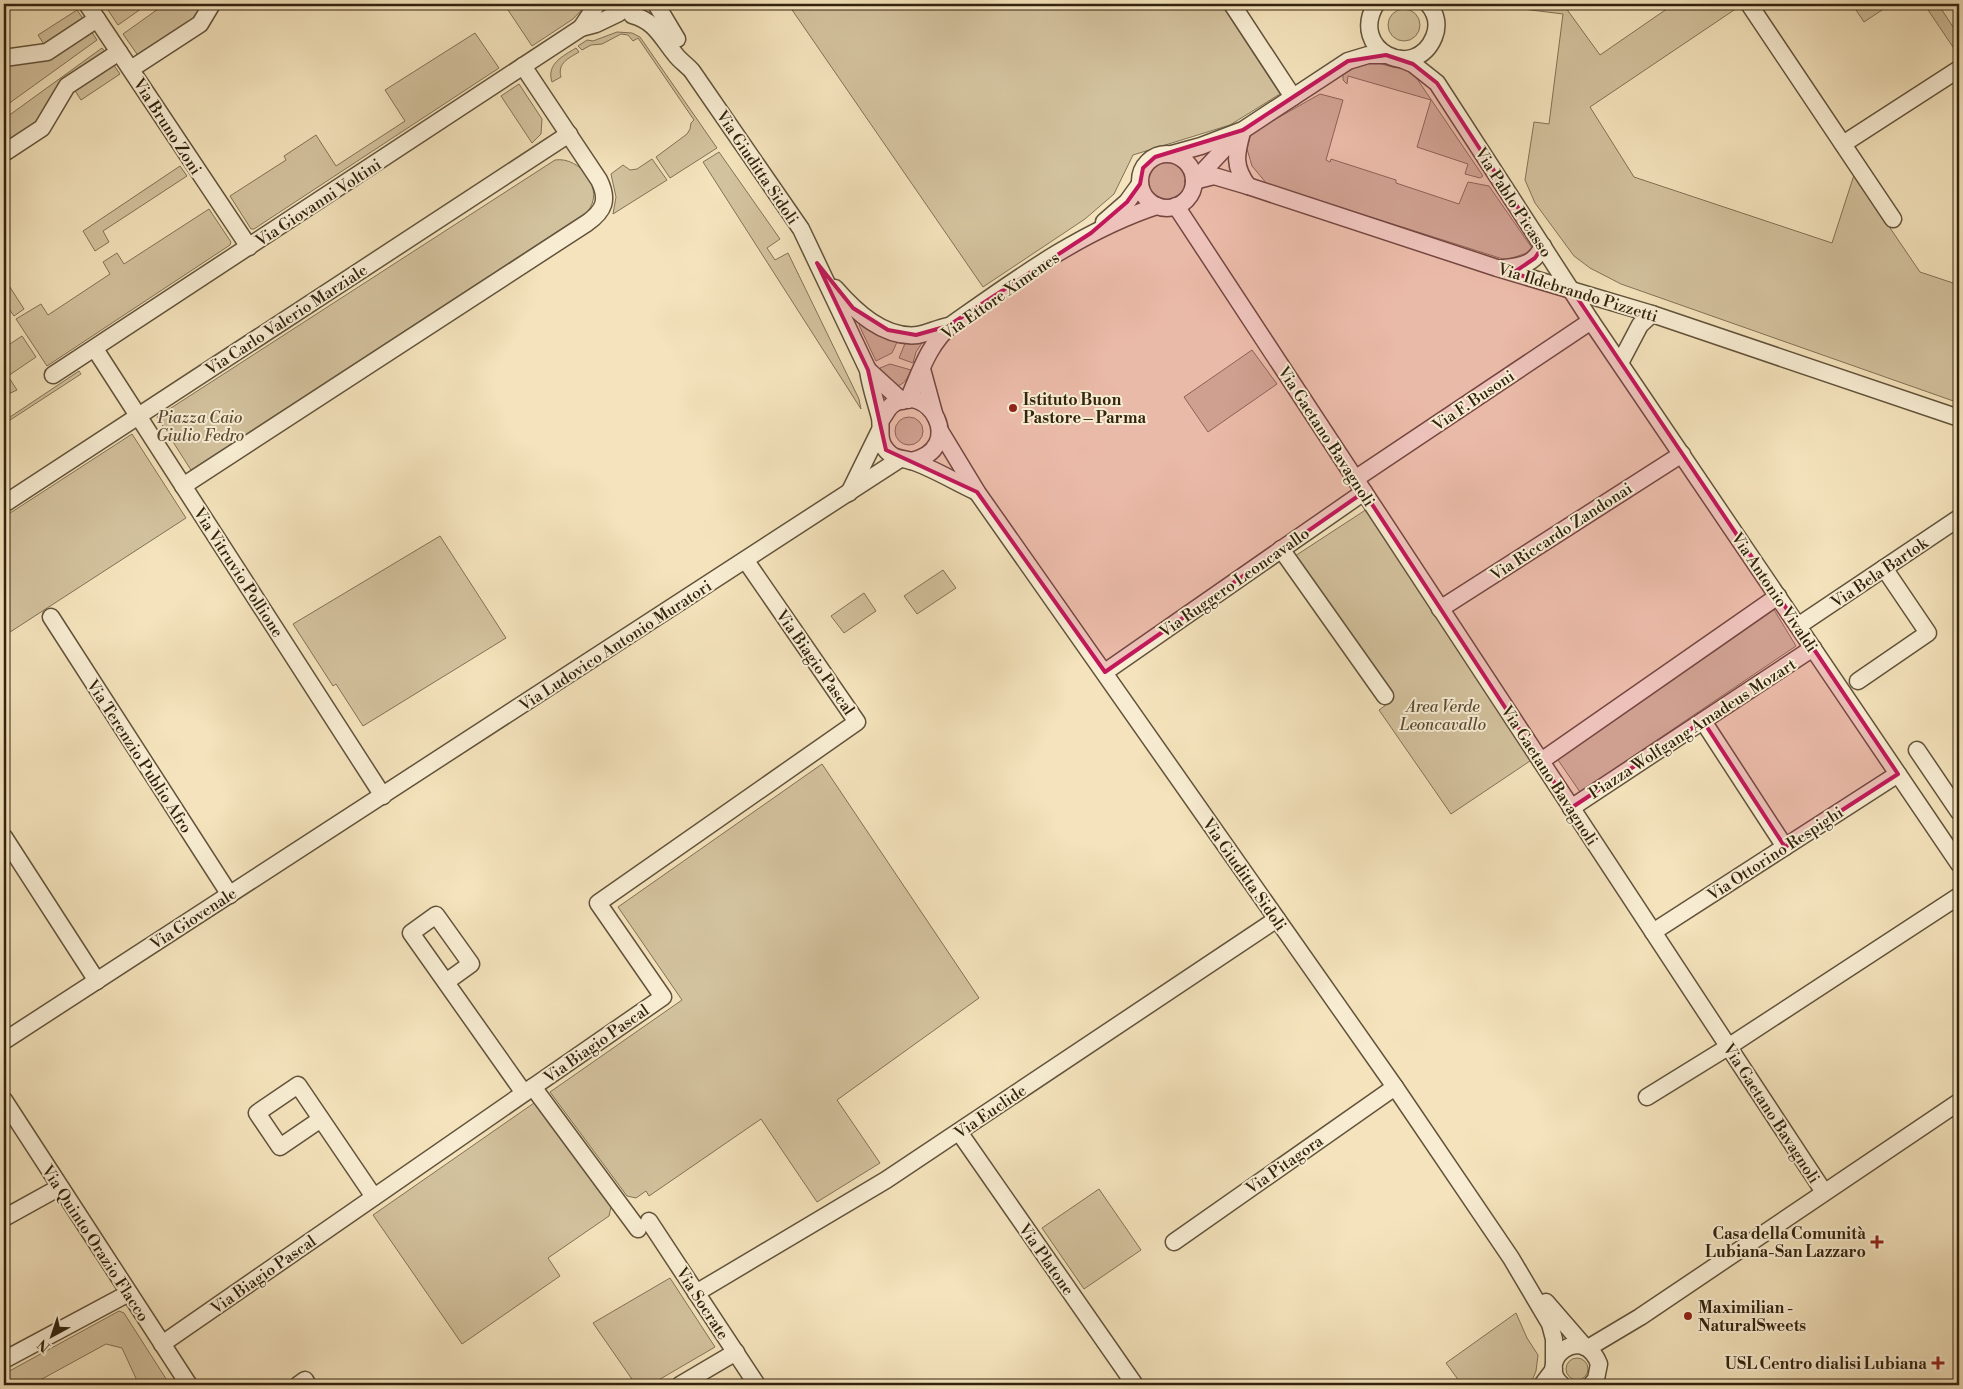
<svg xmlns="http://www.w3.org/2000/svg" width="1963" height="1389" viewBox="0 0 1963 1389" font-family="'Libre Bodoni',serif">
  <rect width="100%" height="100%" fill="#f4e3bc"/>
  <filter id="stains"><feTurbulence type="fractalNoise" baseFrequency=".004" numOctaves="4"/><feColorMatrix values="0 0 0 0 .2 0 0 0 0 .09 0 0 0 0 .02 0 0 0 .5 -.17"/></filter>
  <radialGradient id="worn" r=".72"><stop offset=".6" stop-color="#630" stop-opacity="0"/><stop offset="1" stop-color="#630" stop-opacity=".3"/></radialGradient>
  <g fill="#d3c29e" stroke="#827256">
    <polygon points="104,4 148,4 118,25"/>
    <polygon points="165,4 203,4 194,20 139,57 123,34"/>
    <polygon points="504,4 587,4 573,19 532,46"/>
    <polygon points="788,4 1221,4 1280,94 1230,125 1133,155 1114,194 1085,219 983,287"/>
    <polygon points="1516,4 1563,4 1600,55 1674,4 1739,4 1740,6 1590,107 1634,177 1832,243 1854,175 1920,272 1959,285 1959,403 1621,284 1590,268 1574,256 1535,203 1525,180 1534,122 1549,124 1563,14 1515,8"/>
    <polygon points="1852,4 1891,4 1864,22"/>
    <polygon points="1924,4 1938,4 1959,36 1959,56"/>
    <circle cx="1404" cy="25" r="16"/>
    <polygon points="77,10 84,20 45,46 38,35"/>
    <polygon points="91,31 97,40 4,107 4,65"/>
    <polygon points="617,32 632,33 640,37 717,148 670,178 656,157 687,134 690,129 691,123 694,120 638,38 633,41 628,35 621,34 602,44 591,45 582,50 578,46 587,40 593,41"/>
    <polygon points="475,33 499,68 254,229 251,229 230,196 286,160 284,156 316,135 336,166 405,121 385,90"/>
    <polygon points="102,48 106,53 38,122 4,145 4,119"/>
    <path d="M576 48 579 52C569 58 557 63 561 77L552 82C546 64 563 56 576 48Z"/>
    <path d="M1367 61C1383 62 1391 70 1409 67L1483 176 1480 178 1465 174 1468 164 1417 147 1431 100 1348 76 1347 84 1343 80V74Z"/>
    <polygon points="113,64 120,74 81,100 74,89"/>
    <polygon points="519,84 542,119 541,134 532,143 501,96"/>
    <polygon points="1320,94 1343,100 1326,160 1330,162 1331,159 1396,180 1396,183 1459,204 1468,182 1489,186 1532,248 1527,253 1506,260 1267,184 1252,166 1247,149 1251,133"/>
    <polygon points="719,152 780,239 767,248 775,260 788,253 859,399 861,409 703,162"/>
    <polygon points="652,159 667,180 613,214 616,197 611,174 623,165 630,170 637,169"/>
    <path d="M555 160C581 156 606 191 587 212L191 470 157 417Z"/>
    <circle cx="1168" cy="181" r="20"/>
    <polygon points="180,166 187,176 103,231 109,242 95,251 83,231"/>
    <polygon points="209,209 231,242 230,245 47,366 16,319 41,304 48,315 110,274 103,262 117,253 124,264"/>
    <polygon points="6,281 24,309 14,316 9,309 4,313 4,283"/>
    <polygon points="860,323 898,340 892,353 876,361 859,325"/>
    <polygon points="22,336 36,357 8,376 17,390 4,396 4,384 7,382 4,377 4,348"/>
    <polygon points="924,340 916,352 913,363 899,358 906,341"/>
    <polygon points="1252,350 1277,384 1208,432 1184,397"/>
    <path d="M890 364 911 370C908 377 905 385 896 386L886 379 880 368Z"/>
    <polygon points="79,371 81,374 4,424 4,421"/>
    <circle cx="909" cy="431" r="14"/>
    <polygon points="132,434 186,518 4,636 4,517"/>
    <polygon points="1367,509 1533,759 1451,814 1379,710 1394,699 1295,556"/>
    <polygon points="440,536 506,638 363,726 336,684 333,686 293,624"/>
    <polygon points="943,570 956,588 917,614 904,596"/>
    <polygon points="864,593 876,611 844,633 831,616"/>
    <polygon points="1773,608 1796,646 1580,792 1556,757"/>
    <polygon points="822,764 979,998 837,1100 880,1163 817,1202 761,1119 649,1196 646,1191 636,1198 627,1196 550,1092 682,1000 618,907"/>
    <polygon points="534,1103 611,1207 609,1216 548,1258 560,1276 462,1344 373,1215"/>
    <polygon points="1099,1189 1141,1250 1084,1289 1042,1228"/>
    <polygon points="670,1278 715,1347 650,1385 636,1385 593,1323"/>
    <polygon points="119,1311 124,1313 170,1385 139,1385 122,1348 106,1344 31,1385 9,1379 4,1382 4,1374"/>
    <polygon points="1516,1313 1527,1338 1538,1355 1536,1371 1531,1383 1528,1385 1462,1385 1446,1363"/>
    <circle cx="1577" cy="1369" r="11"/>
  </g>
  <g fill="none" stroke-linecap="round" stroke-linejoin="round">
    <g stroke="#62533a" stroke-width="19">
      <g id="minor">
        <polyline points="87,4 249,247"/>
        <polyline points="656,4 677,39"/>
        <polyline points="1232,4 1293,97"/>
        <path d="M1376 4C1348 50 1415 83 1434 37 1439 25 1436 13 1428 4"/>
        <polyline points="1749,4 1893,219"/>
        <path d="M632 15C655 21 661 37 675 54 680 61 687 65 692 71L801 229 868 370C870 386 876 402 880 418 882 430 877 440 887 451 894 459 901 458 911 461 931 467 957 483 977 492"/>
        <polyline points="581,28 597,4"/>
        <polyline points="4,58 47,52 97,19"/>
        <polyline points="1401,59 1413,64 1437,83 1591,321 1959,864"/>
        <polyline points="131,69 200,24 212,4"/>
        <path d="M1242 132C1236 154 1233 166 1248 186"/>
        <polyline points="1843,144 1959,69"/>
        <polyline points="4,153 42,128 67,86 119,52"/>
        <polyline points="1172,154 1201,146 1243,130 1348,61 1368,55 1386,55"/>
        <circle cx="1167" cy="181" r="27"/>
        <polyline points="1194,181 1214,176 1248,186 1497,268 1652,314 1959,418"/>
        <polyline points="1194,181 1239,133"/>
        <polyline points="1176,206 1824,1192"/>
        <polyline points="1104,222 1127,202 1140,184"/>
        <path d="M1504 268C1523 266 1534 264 1543 246"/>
        <path d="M835 288C855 311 884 339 918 335 928 333 938 328 948 326"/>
        <polyline points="95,349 383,796"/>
        <polyline points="1620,363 1640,325 1652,314"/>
        <polyline points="922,369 934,413"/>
        <polyline points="868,370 902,401"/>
        <polyline points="53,375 581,28 596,24 619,13"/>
        <path d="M908 400C920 373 928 345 951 325 1015 280 1081 231 1157 206"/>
        <path d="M881 420C884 416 888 408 892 405 928 378 968 449 911 461"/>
        <polyline points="940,431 977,492 1395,1087 1511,1258 1550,1324 1554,1339 1554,1362"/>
        <polyline points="1355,479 1591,321"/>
        <path d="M183 486 587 223C604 211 609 200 599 180L523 66"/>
        <polyline points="849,493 879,432"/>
        <polyline points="4,504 569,134"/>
        <polyline points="1281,549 1385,696"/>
        <polyline points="1440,609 1682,454"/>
        <polyline points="51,617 230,895"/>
        <polyline points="1798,626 1959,518"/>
        <polyline points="1105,672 1364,492"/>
        <polyline points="1858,681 1928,633 1884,568"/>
        <polyline points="1703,721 1785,847"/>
        <polyline points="1917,750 1959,812"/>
        <polyline points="1541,761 1778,596"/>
        <polyline points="1571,808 1813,648"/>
        <polyline points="4,837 97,981"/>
        <polyline points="1653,932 1898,774"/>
        <polyline points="446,982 471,964 436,915 411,933 524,1093"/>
        <polyline points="4,1041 900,459"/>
        <polyline points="533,1087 638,1229"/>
        <polyline points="1647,1097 1728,1047 1959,896"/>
        <polyline points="4,1100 189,1385"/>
        <polyline points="321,1119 280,1147 257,1113 298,1085 374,1197"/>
        <polyline points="959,1132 1135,1385"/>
        <polyline points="4,1218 60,1187"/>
        <polyline points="649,1221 757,1385"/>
        <polyline points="1174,1242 1395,1087"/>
        <polyline points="696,1293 886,1180 1277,919"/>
        <polyline points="1546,1302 1585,1347"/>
        <polyline points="162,1344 663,997 598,903 857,722 746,561"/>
        <polyline points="1588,1348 1640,1317 1959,1102"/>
        <polyline points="4,1360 129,1293"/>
        <polyline points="298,1385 305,1380 308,1385"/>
        <polyline points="680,1385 736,1352"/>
        <polyline points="1542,1385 1554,1369"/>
        <path d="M1562 1385C1534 1362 1582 1321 1599 1364L1596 1379 1591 1385"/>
      </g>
    </g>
    <use href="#minor" stroke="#f8edd3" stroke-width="16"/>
  </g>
  <path fill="#c2185b" fill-opacity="0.2" stroke="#c2185b" stroke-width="4" stroke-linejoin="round" d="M1386 55 1413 64 1437 83 1543 246 1535 258 1513 273 1572 290 1898 774 1785 847 1703 721 1571 808 1364 492 1105 672 977 492 886 450 868 370 817 263 853 308 888 330 916 335 948 326 1091 233 1127 202 1140 184 1143 168 1155 157 1243 130 1348 61Z"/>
  <g fill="#8f2418" stroke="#f8edd3" stroke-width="2">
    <circle cx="1013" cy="408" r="5"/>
    <path d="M1874.5 1234.5h5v5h5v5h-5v5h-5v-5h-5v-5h5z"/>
    <circle cx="1688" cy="1316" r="5"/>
    <path d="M1935.5 1355.5h5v5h5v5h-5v5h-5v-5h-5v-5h5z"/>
  </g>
  <g text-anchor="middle" stroke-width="4" stroke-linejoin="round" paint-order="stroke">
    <g font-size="16" fill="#32230e" stroke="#f8edd3">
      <text transform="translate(168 126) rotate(57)" y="6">Via Bruno Zoni</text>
      <text transform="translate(758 167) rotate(56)" y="6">Via Giuditta Sidoli</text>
      <text transform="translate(318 202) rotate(-33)" y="6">Via Giovanni Voltini</text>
      <text transform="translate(1514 202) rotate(57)" y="6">Via Pablo Picasso</text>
      <text transform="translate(1578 292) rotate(17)" y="6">Via Ildebrando Pizzetti</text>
      <text transform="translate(1000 295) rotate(-35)" y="6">Via Ettore Ximenes</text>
      <text transform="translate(286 319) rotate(-33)" y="6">Via Carlo Valerio Marziale</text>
      <text transform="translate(1473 400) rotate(-34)" y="6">Via F. Busoni</text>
      <text transform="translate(1327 436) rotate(57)" y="6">Via Gaetano Bavagnoli</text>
      <text transform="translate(1561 531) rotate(-33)" y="6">Via Riccardo Zandonai</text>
      <text transform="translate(239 572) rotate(57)" y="6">Via Vitruvio Pollione</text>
      <text transform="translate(1879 572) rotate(-34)" y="6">Via Bela Bartok</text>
      <text transform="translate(1234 582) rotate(-35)" y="6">Via Ruggero Leoncavallo</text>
      <text transform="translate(1775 592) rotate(56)" y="6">Via Antonio Vivaldi</text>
      <text transform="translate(615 645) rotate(-33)" y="6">Via Ludovico Antonio Muratori</text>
      <text transform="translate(816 662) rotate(55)" y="6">Via Biagio Pascal</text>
      <text transform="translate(1692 728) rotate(-33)" y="6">Piazza Wolfgang Amadeus Mozart</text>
      <text transform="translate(140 756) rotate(57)" y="6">Via Terenzio Publio Afro</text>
      <text transform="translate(1550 775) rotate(57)" y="6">Via Gaetano Bavagnoli</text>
      <text transform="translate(1775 853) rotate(-33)" y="6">Via Ottorino Respighi</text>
      <text transform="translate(1245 874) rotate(55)" y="6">Via Giuditta Sidoli</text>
      <text transform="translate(193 918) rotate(-33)" y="6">Via Giovenale</text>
      <text transform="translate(596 1043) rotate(-35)" y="6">Via Biagio Pascal</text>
      <text transform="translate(990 1111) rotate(-34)" y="6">Via Euclide</text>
      <text transform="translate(1772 1113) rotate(57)" y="6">Via Gaetano Bavagnoli</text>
      <text transform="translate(1284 1164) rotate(-35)" y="6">Via Pitagora</text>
      <text transform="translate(96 1243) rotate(57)" y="6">Via Quinto Orazio Flacco</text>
      <text transform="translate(1047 1259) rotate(55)" y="6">Via Platone</text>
      <text transform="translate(263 1274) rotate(-35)" y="6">Via Biagio Pascal</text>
      <text transform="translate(703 1303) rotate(57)" y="6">Via Socrate</text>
    </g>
    <g font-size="16" font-weight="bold" fill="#32230e" stroke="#f8edd3" text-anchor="start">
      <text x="1023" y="405">Istituto Buon<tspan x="1023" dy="18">Pastore – Parma</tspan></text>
      <text x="1866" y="1239" text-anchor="end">Casa della Comunità<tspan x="1866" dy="18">Lubiana-San Lazzaro</tspan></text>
      <text x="1698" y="1313">Maximilian -<tspan x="1698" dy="18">NaturalSweets</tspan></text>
      <text x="1927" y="1369" text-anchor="end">USL Centro dialisi Lubiana</text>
    </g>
    <g font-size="16" font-style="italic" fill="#5a4b32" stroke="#f8edd3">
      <text x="200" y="423">Piazza Caio<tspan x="200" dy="18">Giulio Fedro</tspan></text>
      <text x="1443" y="712">Area Verde<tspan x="1443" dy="18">Leoncavallo</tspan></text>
    </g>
  </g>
  <rect width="1963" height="1389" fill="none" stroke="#f4e3bc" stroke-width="20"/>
  <rect x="5" y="5" width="1953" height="1379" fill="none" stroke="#32230e" stroke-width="2.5"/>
  <rect x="10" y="10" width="1943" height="1369" fill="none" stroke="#32230e"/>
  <g transform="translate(52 1336) rotate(220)" stroke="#f8edd3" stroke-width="4" paint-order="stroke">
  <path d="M0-4L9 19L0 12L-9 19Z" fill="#32230e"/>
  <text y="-8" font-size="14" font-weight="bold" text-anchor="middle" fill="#32230e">N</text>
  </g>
  <rect width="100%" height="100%" filter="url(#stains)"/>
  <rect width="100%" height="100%" fill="url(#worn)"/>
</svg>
